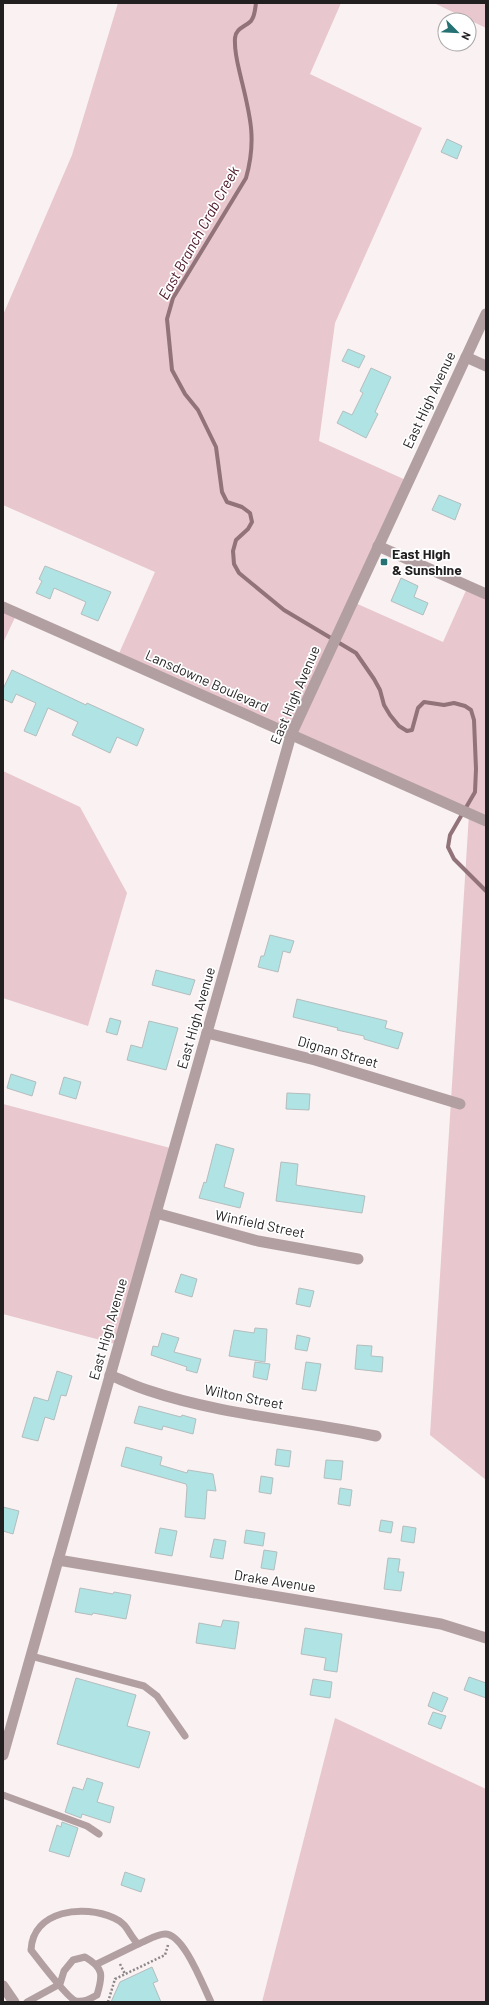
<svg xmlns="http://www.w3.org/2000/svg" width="489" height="2005" viewBox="0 0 489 2005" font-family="Barlow,sans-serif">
  <rect width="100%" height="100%" fill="#f9f1f2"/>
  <g fill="#e8c7ce">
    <polygon points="118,3 341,3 310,74 422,128 335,323 319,441 408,481 353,602 443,642 468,586 486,594 486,1480 430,1435 469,814 117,658 155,572 3,505 3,315 72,155"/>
    <polygon points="434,3 486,3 486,28"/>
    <polygon points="3,607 17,613 3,643"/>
    <polygon points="3,771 80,807 127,893 88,1026 3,998"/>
    <polygon points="3,1104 174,1149 119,1345 3,1314"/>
    <polygon points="335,1718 486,1789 486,2002 262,2002"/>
  </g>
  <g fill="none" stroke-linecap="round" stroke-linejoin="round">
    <path stroke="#92737a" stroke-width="4" d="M256 3C255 9 255 16 251 21 245 27 236 28 235 38 234 52 238 65 241 78 250 115 257 140 246 178L173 298 167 319 172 370 185 394 198 410 216 447 222 492 227 502 242 507 250 513 252 522 248 529 236 540 233 551 234 564 239 573 284 610 356 653 374 679 380 690 384 705 390 715 399 726 407 731 412 730 418 708 424 702 444 705 454 703 465 706 471 710 474 720 476 769 475 792 450 835 448 847 454 859 486 891"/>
  </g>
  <g fill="#afe3e4" stroke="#b5bdbd">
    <polygon points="447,139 462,146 457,159 441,152"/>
    <polygon points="348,349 365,356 359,368 342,361"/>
    <polygon points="371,368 391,377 375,412 378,414 366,438 337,423 343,411 352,415 363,393 360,391"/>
    <polygon points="439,495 461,504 455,520 432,510"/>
    <polygon points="45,566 111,592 98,621 81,614 86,602 54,588 50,599 36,593 42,581 39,579"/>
    <polygon points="401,578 418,586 414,597 428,603 423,615 391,601"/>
    <polygon points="12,670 86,705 87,703 144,729 137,746 117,737 110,753 72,735 78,722 48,708 36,736 24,731 36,703 16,694 12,703 3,699 3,689"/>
    <polygon points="270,935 294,941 290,953 283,951 278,972 258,967 261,956 264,956"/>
    <polygon points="156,970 195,980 190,995 152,985"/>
    <polygon points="297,999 387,1021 385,1028 403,1033 398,1049 364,1039 364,1036 337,1030 338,1028 293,1017"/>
    <polygon points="110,1018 121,1021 117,1035 106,1032"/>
    <polygon points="149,1021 178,1028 166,1070 127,1060 131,1045 142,1048"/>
    <polygon points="11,1074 36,1082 32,1096 7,1088"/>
    <polygon points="64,1077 81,1082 76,1099 59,1094"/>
    <polygon points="287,1093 310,1094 309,1110 286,1109"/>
    <polygon points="216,1144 234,1149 224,1187 244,1193 240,1208 199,1198 204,1182 206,1183"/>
    <polygon points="281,1162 298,1164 296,1185 365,1196 362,1213 276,1201"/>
    <polygon points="181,1274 197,1279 192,1297 175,1292"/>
    <polygon points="299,1288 314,1291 310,1307 296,1304"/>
    <polygon points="255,1328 267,1329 265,1362 229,1356 234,1330 254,1333"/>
    <polygon points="162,1333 179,1338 174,1352 201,1359 197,1373 186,1370 187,1367 151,1355 153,1346 158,1347"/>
    <polygon points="297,1335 310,1338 307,1351 295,1349"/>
    <polygon points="357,1345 372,1346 371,1356 383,1357 382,1372 355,1369"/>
    <polygon points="255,1362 270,1364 267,1380 253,1377"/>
    <polygon points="306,1362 321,1364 316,1391 302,1389"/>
    <polygon points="57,1371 72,1376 66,1396 61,1395 54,1420 45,1417 38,1441 22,1437 34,1397 48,1401"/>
    <polygon points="139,1406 181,1417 182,1415 196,1419 193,1434 163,1426 162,1430 134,1423"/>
    <polygon points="126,1447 162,1457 160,1465 187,1473 188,1470 213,1474 216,1491 207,1490 205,1519 185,1517 187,1487 186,1484 121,1466"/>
    <polygon points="277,1449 291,1451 289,1467 275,1465"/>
    <polygon points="326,1460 343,1461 341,1480 324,1478"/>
    <polygon points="261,1476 273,1478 271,1494 259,1492"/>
    <polygon points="340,1488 352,1490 350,1506 338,1504"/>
    <polygon points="3,1507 19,1511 13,1534 3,1531"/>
    <polygon points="381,1520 393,1522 391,1533 379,1531"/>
    <polygon points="403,1526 416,1528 414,1543 401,1541"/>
    <polygon points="160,1528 177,1531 172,1556 155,1553"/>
    <polygon points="246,1530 265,1533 263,1546 244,1543"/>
    <polygon points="214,1539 226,1541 223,1559 210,1557"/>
    <polygon points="264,1550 277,1552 274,1570 261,1568"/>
    <polygon points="388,1558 400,1559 398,1572 404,1572 401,1591 384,1589"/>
    <polygon points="80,1588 113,1594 114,1592 131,1595 126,1619 93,1613 92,1615 75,1612"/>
    <polygon points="223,1620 239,1622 235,1649 196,1643 199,1623 221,1627"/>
    <polygon points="305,1628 342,1634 337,1672 324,1670 326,1658 301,1654"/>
    <polygon points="469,1677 486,1683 486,1698 464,1690"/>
    <polygon points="76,1678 136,1695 127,1726 150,1732 139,1768 57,1744"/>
    <polygon points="313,1679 332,1682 330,1698 310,1695"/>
    <polygon points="433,1692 448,1698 442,1712 428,1706"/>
    <polygon points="433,1712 446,1716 441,1729 428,1724"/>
    <polygon points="87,1778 103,1783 97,1802 114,1807 110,1823 82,1814 81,1818 65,1812 73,1787 83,1790"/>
    <polygon points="62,1822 78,1828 69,1857 49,1851 57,1825 61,1827"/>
    <polygon points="125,1872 145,1879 141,1892 121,1885"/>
    <polygon points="152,1967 158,1981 153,1983 161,2002 111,2002 120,1982"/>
  </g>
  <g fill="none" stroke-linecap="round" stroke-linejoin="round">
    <g stroke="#8d8788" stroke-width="2.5" stroke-dasharray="2 2" stroke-linecap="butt">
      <polyline points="120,1964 125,1974"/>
      <polyline points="108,2002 115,1979 165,1955 168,1945"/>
    </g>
    <g stroke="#b29fa2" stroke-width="7">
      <polyline points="31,1656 144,1686 157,1696 185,1736"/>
      <polyline points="3,1795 87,1826 99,1834"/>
      <polyline points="97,1964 138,1944"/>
      <path d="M27 2002 60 1984 64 1971 73 1960 85 1957C104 1968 103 1975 97 1995 90 1999 85 2002 76 2001 68 1999 38 1959 31 1950 33 1910 84 1904 114 1918 128 1924 128 1934 138 1944 146 1941 157 1934 165 1934 184 1934 203 1986 211 2002"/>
    </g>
    <g stroke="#b29fa2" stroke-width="11">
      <polyline points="466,357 486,366"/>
      <polyline points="378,546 486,594"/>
      <polyline points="207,1033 315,1060 460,1104"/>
      <polyline points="156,1213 258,1241 358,1259"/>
      <path d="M110 1375C122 1380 134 1386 147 1390 221 1415 299 1420 376 1436"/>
      <polyline points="58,1560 441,1624 486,1638"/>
    </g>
    <g stroke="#b29fa2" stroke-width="11">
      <polyline points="3,607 486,821"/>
      <polyline points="3,1755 291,735 486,314"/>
      <polyline points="3,1986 14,2002"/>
    </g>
  </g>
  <rect fill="#267173" stroke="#fff" stroke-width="1.5" x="380" y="558" width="8" height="8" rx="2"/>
  <g text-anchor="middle" stroke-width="3.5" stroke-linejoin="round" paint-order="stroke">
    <g font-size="14" fill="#221f20" stroke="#fff">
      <text transform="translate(429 400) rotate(-65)" y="5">East High Avenue</text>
      <text transform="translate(207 681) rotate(24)" y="5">Lansdowne Boulevard</text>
      <text transform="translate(295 695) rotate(-67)" y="5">East High Avenue</text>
      <text transform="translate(196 1018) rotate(-74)" y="5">East High Avenue</text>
      <text transform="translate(338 1052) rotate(16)" y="5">Dignan Street</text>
      <text transform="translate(260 1224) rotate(12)" y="5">Winfield Street</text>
      <text transform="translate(108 1329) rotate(-74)" y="5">East High Avenue</text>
      <text transform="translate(244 1397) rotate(11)" y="5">Wilton Street</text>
      <text transform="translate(275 1581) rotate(9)" y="5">Drake Avenue</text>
    </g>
    <g font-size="14" font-weight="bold" fill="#221f20" stroke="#fff" text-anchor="start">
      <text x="392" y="559">East High<tspan x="392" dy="16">&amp; Sunshine</tspan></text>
    </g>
    <g font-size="15" font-style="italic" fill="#491324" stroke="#fff">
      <text transform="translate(199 233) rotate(-61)" y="5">East Branch Crab Creek</text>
    </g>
  </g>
  <rect width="489" height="2005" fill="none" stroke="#221f20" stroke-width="8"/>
  <g transform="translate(457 32) rotate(114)"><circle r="19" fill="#ffffff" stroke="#a7a5a6"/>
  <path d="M0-3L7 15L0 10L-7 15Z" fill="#267173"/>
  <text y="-6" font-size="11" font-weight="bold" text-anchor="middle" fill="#221f20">N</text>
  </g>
</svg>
